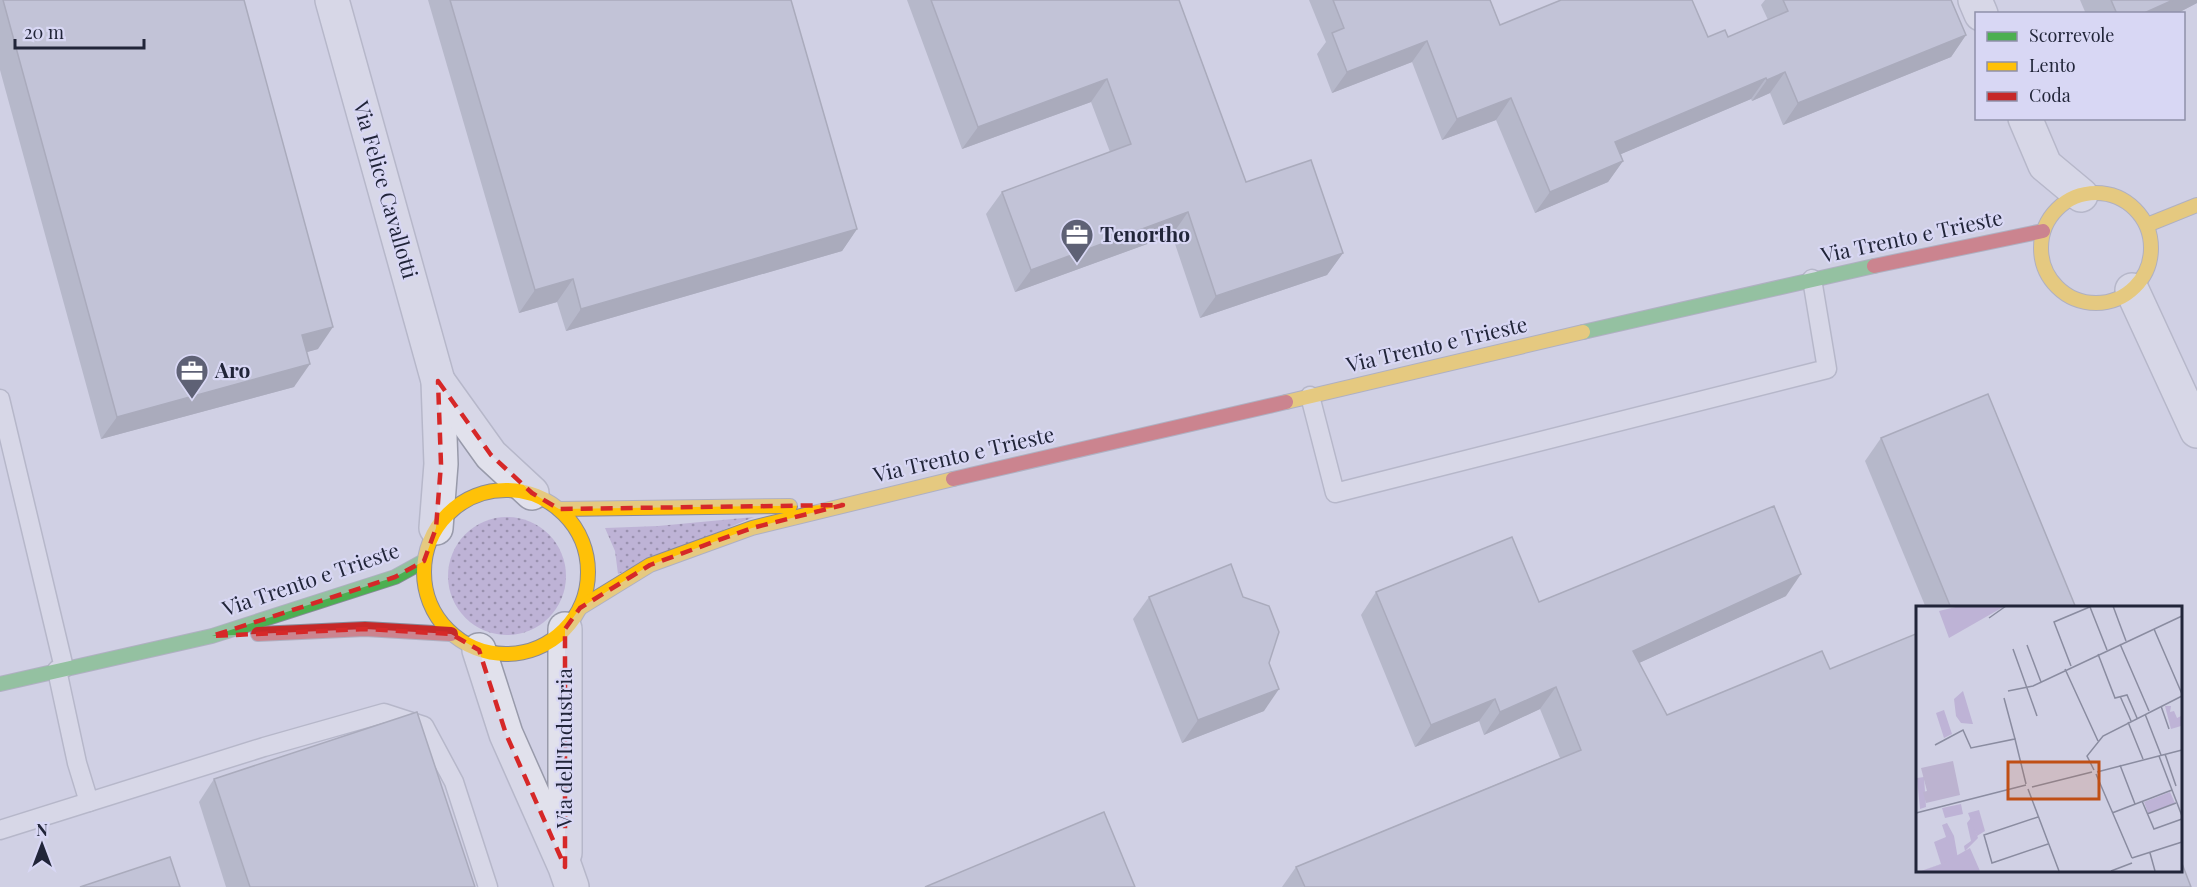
<svg xmlns="http://www.w3.org/2000/svg" width="2197" height="887" viewBox="0 0 2197 887" font-family="'Playfair Display',serif">
  <defs>
    <pattern id="grass-dots" width="8" height="8" patternUnits="userSpaceOnUse" patternTransform="scale(1.5)"><rect width="8" height="8" fill="#beb3d6"/><path d="M2 2h.1M6 6h.1" fill="none" stroke="#9a91af" stroke-width="1.8" stroke-linecap="round"/></pattern>
  </defs>
  <rect width="100%" height="100%" fill="#d0d0e4"/>
  <g fill="url(#grass-dots)">
    <polygon points="754,517 618,574 615,551 605,528 658,526"/>
    <circle cx="507" cy="576" r="59"/>
  </g>
  <g fill="none" stroke-linecap="round" stroke-linejoin="round">
    <g stroke="#989aaa" stroke-width="21">
      <g id="lane">
        <polyline points="1310,396 1335,493 1827,369 1812,279"/>
        <polyline points="0,399 64,668"/>
        <polyline points="57,670 77,763 89,802"/>
        <polyline points="0,830 264,747 384,713 424,726 454,782 488,887"/>
      </g>
    </g>
    <g stroke="#989aaa" stroke-width="36">
      <g id="street">
        <polyline points="332,0 438,381 441,464 436,528"/>
        <polyline points="1975,0 1981,14"/>
        <polyline points="2025,118 2045,165 2081,195"/>
        <polyline points="2132,290 2197,431"/>
        <polyline points="438,381 491,455 532,493"/>
        <polyline points="479,650 506,734 565,867 572,887"/>
        <polyline points="565,853 565,629"/>
      </g>
    </g>
    <g stroke="#888a99" stroke-width="16">
      <g id="fast">
        <polyline points="1583,332 1874,266"/>
        <polyline points="0,684 212,636 395,577 424,561"/>
      </g>
    </g>
    <g stroke="#888a99" stroke-width="16">
      <g id="slow">
        <circle cx="2096" cy="248" r="55"/>
        <polyline points="2147,225 2197,205"/>
        <polyline points="1286,402 1583,332"/>
        <circle cx="506" cy="572" r="82"/>
        <polyline points="559,509 790,506"/>
        <polyline points="580,608 650,565 752,528 953,479"/>
      </g>
    </g>
    <g stroke="#888a99" stroke-width="16">
      <g id="jam">
        <polyline points="1874,266 2043,231"/>
        <polyline points="953,479 1286,402"/>
        <polyline points="258,634 365,629 451,634"/>
      </g>
    </g>
    <use href="#lane" stroke="#e1e1ec" stroke-width="18"/>
    <use href="#street" stroke="#e1e1ec" stroke-width="33"/>
    <use href="#fast" stroke="#4caf50" stroke-width="14"/>
    <use href="#slow" stroke="#ffc107" stroke-width="14"/>
    <use href="#jam" stroke="#c62828" stroke-width="14"/>
  </g>
  <g fill="#989bac">
    <polygon points="0,0 244,0 318,349 307,352 294,387 101,439 0,70"/>
    <polygon points="428,0 791,0 857,229 842,251 566,331 557,302 519,313"/>
    <polygon points="907,0 1179,0 1246,182 1343,253 1327,275 1200,318 1172,235 1015,292 986,214 1002,192 1110,152 1091,102 962,149"/>
    <polygon points="1309,0 1490,0 1500,25 1708,37 1728,37 1768,20 1761,5 1765,0 1951,0 1966,35 1951,57 1783,125 1770,93 1752,101 1751,99 1621,154 1623,161 1608,182 1535,213 1496,120 1442,140 1412,62 1332,93 1317,54 1326,42"/>
    <polygon points="2080,0 2197,0 2197,3 2176,14 2086,14"/>
    <polygon points="1881,438 2076,608 1926,608 1865,461"/>
    <polygon points="1376,592 1539,602 1786,596 1639,663 1667,715 1830,669 2191,887 1282,887 1296,867 1560,758 1540,709 1484,735 1479,721 1415,747 1361,615"/>
    <polygon points="1149,597 1269,663 1264,711 1182,743 1133,619"/>
    <polygon points="214,779 475,887 226,887 199,802"/>
  </g>
  <g fill="#7c7e8c">
    <polygon points="2173,0 2197,0 2197,3 2176,14 2142,14"/>
    <polygon points="1966,35 1951,57 1783,125 1798,103"/>
    <polygon points="1427,41 1412,62 1332,93 1347,72"/>
    <polygon points="1785,72 1770,93 1752,101 1767,80"/>
    <polygon points="1766,78 1751,99 1600,163 1615,142"/>
    <polygon points="1107,79 1091,102 962,149 978,127"/>
    <polygon points="1511,98 1496,120 1442,140 1457,119"/>
    <polygon points="1623,161 1608,182 1535,213 1550,192"/>
    <polygon points="1188,212 1172,235 1015,292 1031,270"/>
    <polygon points="857,229 842,251 566,331 581,309"/>
    <polygon points="1343,253 1327,275 1200,318 1216,296"/>
    <polygon points="573,279 557,302 519,313 535,290"/>
    <polygon points="333,327 318,349 286,358 302,335"/>
    <polygon points="310,364 294,387 101,439 117,417"/>
    <polygon points="1801,574 1786,596 1617,673 1633,651"/>
    <polygon points="1556,687 1540,709 1484,735 1500,712"/>
    <polygon points="1279,689 1264,711 1182,743 1198,720"/>
    <polygon points="1495,699 1479,721 1415,747 1431,725"/>
  </g>
  <g fill="#b1b4c8" stroke="#7c7e8c" stroke-width="1.5">
    <polygon points="3,0 244,0 333,327 302,335 310,364 117,417"/>
    <polygon points="450,0 791,0 857,229 581,309 573,279 535,290"/>
    <polygon points="931,0 1179,0 1246,182 1311,160 1343,253 1216,296 1188,212 1031,270 1002,192 1131,144 1107,79 978,127"/>
    <polygon points="1333,0 1490,0 1500,25 1561,0 1692,0 1708,37 1725,30 1728,37 1788,11 1783,0 1951,0 1966,35 1798,103 1785,72 1767,80 1766,78 1615,142 1623,161 1550,192 1511,98 1457,119 1427,41 1347,72 1332,33 1344,28"/>
    <polygon points="2111,0 2173,0 2142,14 2117,14"/>
    <polygon points="1988,394 2076,608 1951,608 1881,438"/>
    <polygon points="1774,506 1801,574 1633,651 1667,715 1822,651 1830,669 1918,633 1918,870 2181,870 2181,861 2191,887 1305,887 1296,867 1581,750 1556,687 1500,712 1495,699 1431,725 1376,592 1512,537 1539,602"/>
    <polygon points="1231,564 1243,597 1269,606 1279,632 1269,663 1279,689 1198,720 1149,597"/>
    <polygon points="417,712 475,887 250,887 214,779"/>
    <polygon points="1104,812 1135,887 925,887"/>
    <polygon points="170,857 180,887 80,887"/>
  </g>
  <path d="M0 0H2197V887H0ZM438 381 491 455 532 493 559 509 843 505 752 528 650 565 580 608 565 629V867L506 734 479 650 451 634 365 629 212 636 395 577 424 561 436 528 441 464Z" fill="#d0d0e4" fill-opacity=".55" fill-rule="evenodd"/>
  <path fill="none" stroke="#d62828" stroke-width="4.5" stroke-dasharray="12 8" stroke-linejoin="round" d="M438 381 491 455 532 493 559 509 843 505 752 528 650 565 580 608 565 629V867L506 734 479 650 451 634 365 629 212 636 395 577 424 561 436 528 441 464Z"/>
  <defs>
    <g id="office-pin" transform="scale(1.725)"><path d="M0 17L-7.5 6A9.5 9.5 0 1 1 7.5 6Z" fill="#5e6175" stroke="#d8d7f4"/><path d="M-6-3h4V-5.5h4V-3h4V5H-6ZM-1-4.5V-3h2v-1.5ZM-6 0V1H6V0Z" fill="#fff"/></g>
  </defs>
  <g fill-rule="evenodd">
    <use href="#office-pin" x="1077" y="235"/>
    <use href="#office-pin" x="192" y="371"/>
  </g>
  <g text-anchor="middle" stroke-width="4.5" stroke-linejoin="round" paint-order="stroke">
    <g font-size="21" fill="#212539" stroke="#d8d7f4">
      <text transform="translate(385 190) rotate(74)" y="7">Via Felice Cavallotti</text>
      <text transform="translate(1912 237) rotate(-12)" y="7">Via Trento e Trieste</text>
      <text transform="translate(1437 345) rotate(-13)" y="7">Via Trento e Trieste</text>
      <text transform="translate(964 455) rotate(-13)" y="7">Via Trento e Trieste</text>
      <text transform="translate(311 580) rotate(-19)" y="7">Via Trento e Trieste</text>
      <text transform="translate(565 748) rotate(-90)" y="7">Via dell'Industria</text>
    </g>
    <g font-size="21" font-weight="bold" fill="#212539" stroke="#d8d7f4" text-anchor="start">
      <text x="1100" y="242">Tenortho</text>
      <text x="215" y="378">Aro</text>
    </g>
  </g>
  <g transform="translate(1916 606)">
    <rect width="266" height="266" fill="#d0d0e4"/>
    <path d="M44 0H89L33 32 23 5ZM47 85 57 118H56L45 117 40 110 38 93ZM249 100H255L254 106 258 105 261 112 265 110V120L255 123ZM28 104 36 128 28 132 20 107ZM8 171 10 201 4 203 1 172ZM45 198 47 208 29 212 26 202Z" fill="#beb3d6"/>
    <path d="M55 212 62 232 49 245 48 240 55 235 51 217ZM31 217 38 230 42 253 5 265 25 258 18 236 30 231 26 219Z" fill="#beb3d6"/>
    <path d="M37 155 44 189 10 197 7 186 11 185 5 162Z" fill="#bcb3d0"/>
    <path d="M254 186 259 197 232 207 228 196Z" fill="#beb3d6"/>
    <path d="M63 204 69 225 61 230 52 207ZM54 242 64 265H5L26 258Z" fill="#beb3d6"/>
    <path fill="none" stroke="#8a8ca0" stroke-width="1.5" d="M197 0 210 35M174 1 191 44M73 12 90 0M238 23 266 88M204 38 233 105M111 39 125 76M97 43 121 110M182 48 199 92 211 89 221 112M155 60 138 16 176 0M149 63 182 135M92 85 117 80 266 10M204 90 215 115M88 92 99 133M245 100 253 123M229 108 245 149M212 116 227 153M19 139 47 124 55 142 99 133 110 178M249 148 260 180M243 150 266 210M204 159 219 198M178 164 171 150 187 130 266 90M181 166 266 144M180 168 216 252M116 181 176 166M112 183 143 265M226 195 238 223 266 213M0 207 110 179M196 207 256 184M231 208 260 197M122 211 68 229 76 257 132 238M234 247 239 265M216 252 266 236M195 265 216 257"/>
    <path fill="#c04f15" fill-opacity="0.15" stroke="#c04f15" stroke-width="3" d="M92 156H183V193H92Z"/>
    <rect width="266" height="266" fill="none" stroke="#212539" stroke-width="3"/>
  </g>
  <rect x="1975" y="12" width="210" height="108" fill="#d8d7f4" stroke="#8f90a9" stroke-width="1.5"/>
  <rect x="1987" y="32" width="30" height="9" fill="#4caf50" stroke="#8f90a9" stroke-width="1.5"/>
  <text x="2029" y="42" font-size="18" fill="#212539">Scorrevole</text>
  <rect x="1987" y="62" width="30" height="9" fill="#ffc107" stroke="#8f90a9" stroke-width="1.5"/>
  <text x="2029" y="72" font-size="18" fill="#212539">Lento</text>
  <rect x="1987" y="92" width="30" height="9" fill="#c62828" stroke="#8f90a9" stroke-width="1.5"/>
  <text x="2029" y="102" font-size="18" fill="#212539">Coda</text>
  <g transform="translate(42 845)" stroke="#d8d7f4" stroke-width="4.5" paint-order="stroke">
  <path d="M0-4.5L10 22L0 15L-10 22Z" fill="#212539"/>
  <text y="-9" font-size="16" font-weight="bold" text-anchor="middle" fill="#212539">N</text>
  </g>
  <path d="M15 39v9h129v-9" fill="none" stroke="#212539" stroke-width="3"/>
  <text x="24" y="39" font-size="18" fill="#212539" stroke="#d8d7f4" stroke-width="4.5" paint-order="stroke">20 m</text>
</svg>
